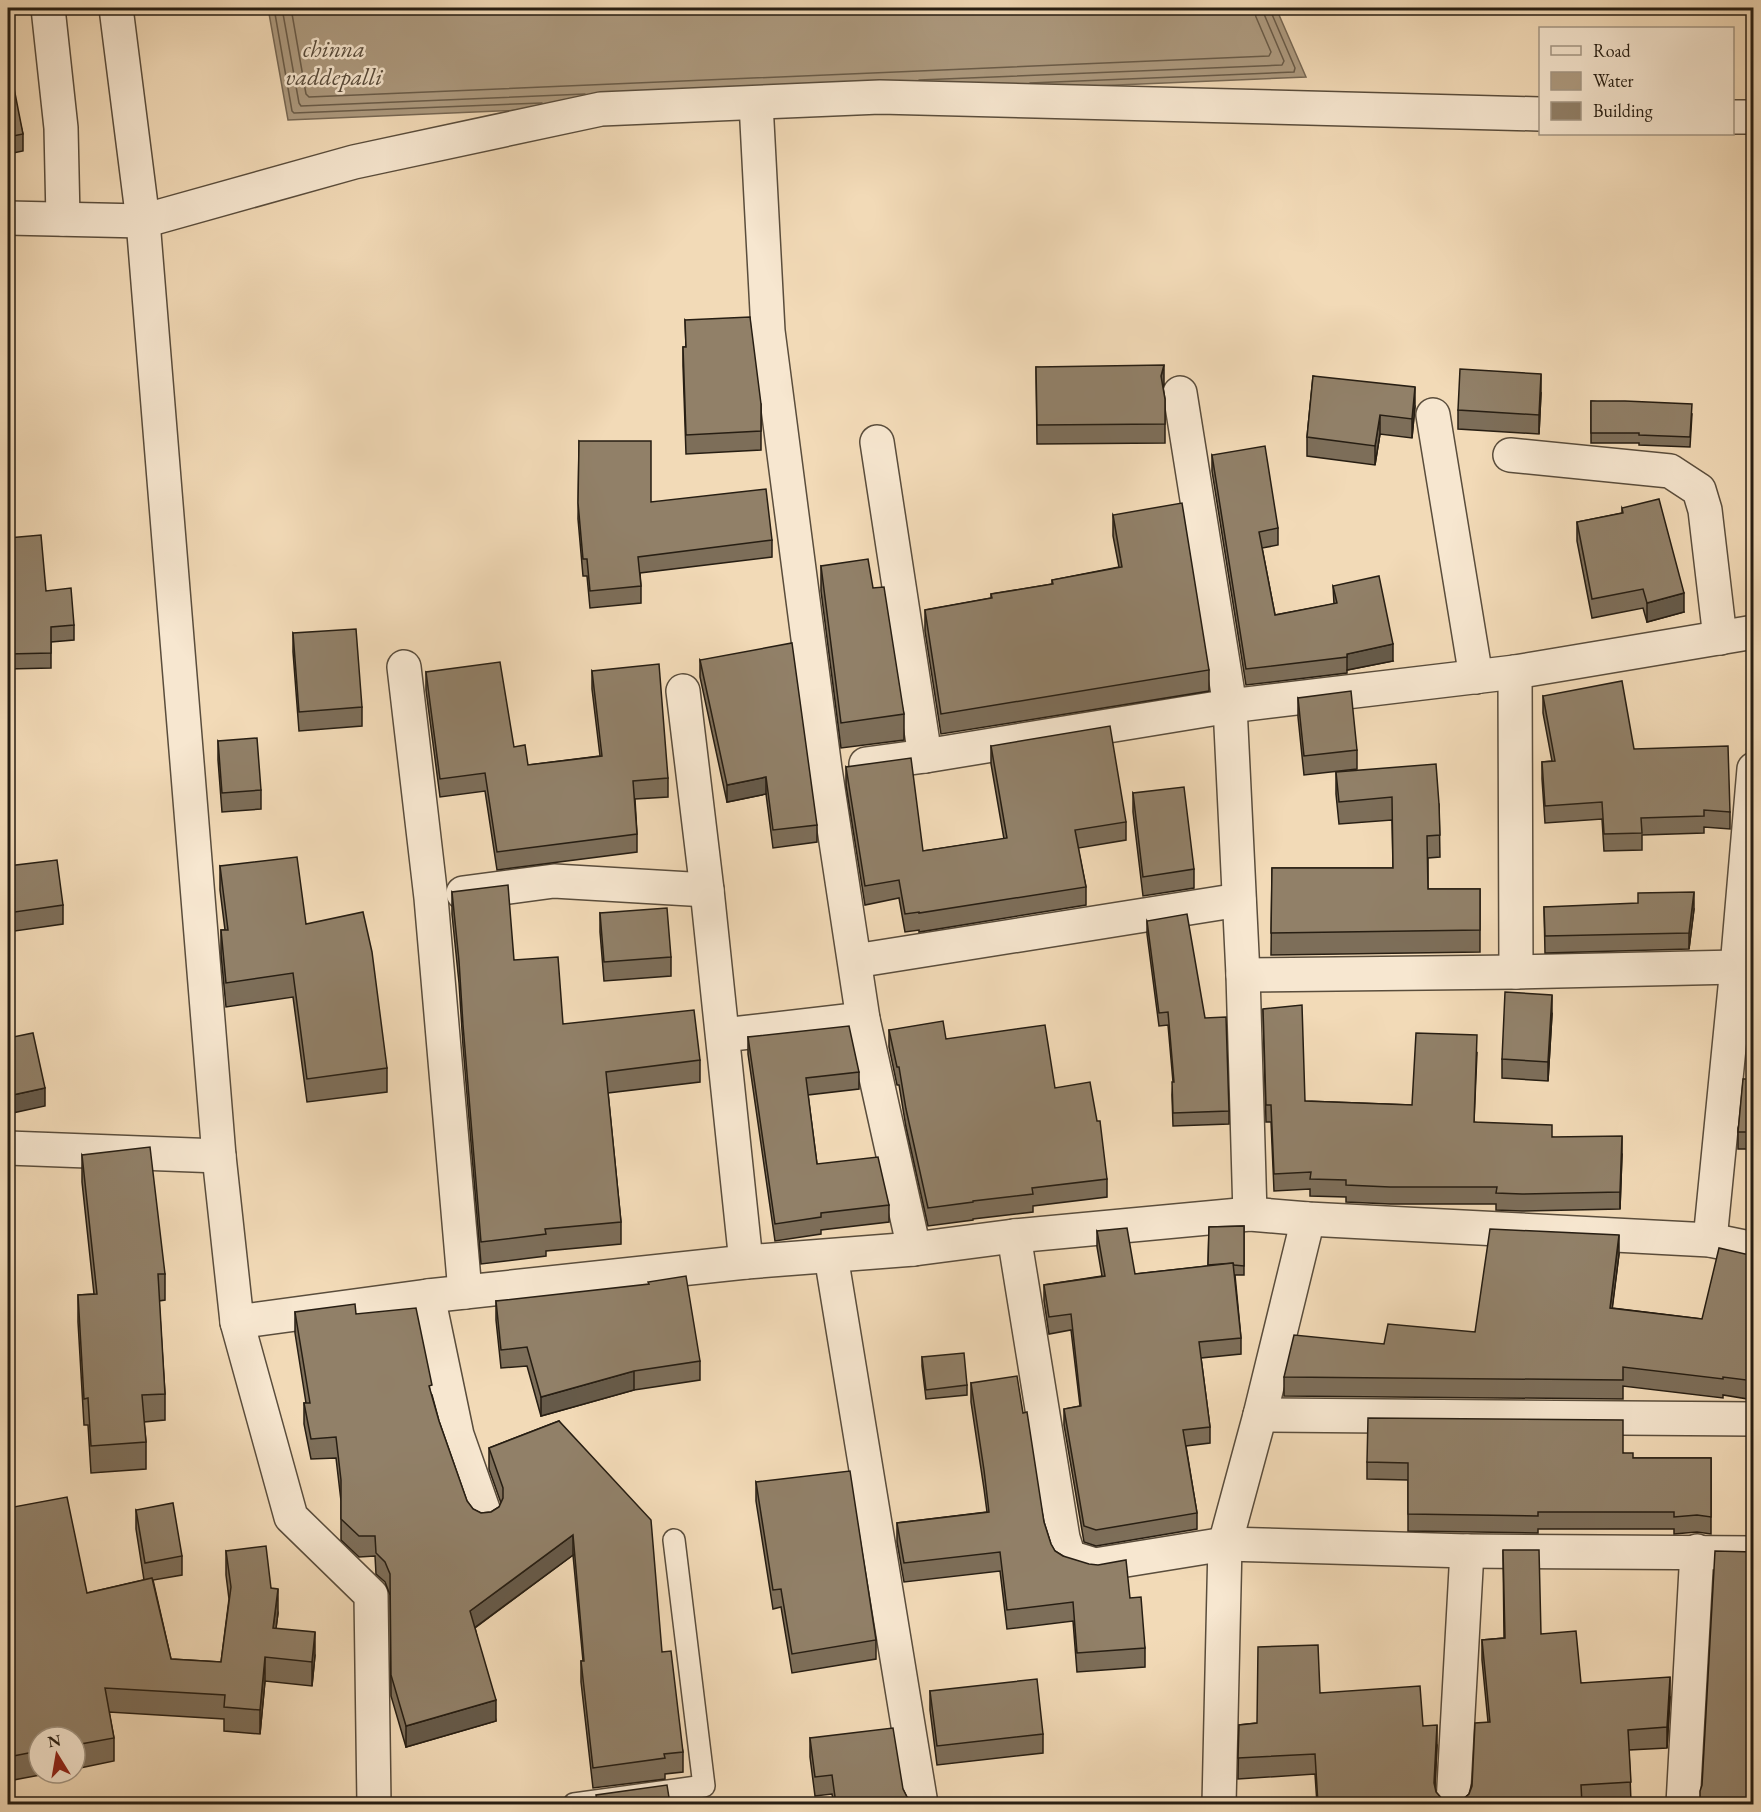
<svg xmlns="http://www.w3.org/2000/svg" width="1761" height="1812" viewBox="0 0 1761 1812" font-family="'EB Garamond',serif">
  <rect width="100%" height="100%" fill="#f2dab7"/>
  <filter id="stains"><feTurbulence type="fractalNoise" baseFrequency=".00333" numOctaves="4"/><feColorMatrix values="0 0 0 0 .2 0 0 0 0 .09 0 0 0 0 .02 0 0 0 .5 -.17"/></filter>
  <radialGradient id="worn" r=".72"><stop offset=".6" stop-color="#630" stop-opacity="0"/><stop offset="1" stop-color="#630" stop-opacity=".3"/></radialGradient>
  <polygon fill="#ad9a7f" stroke="#776854" stroke-width="1.5" points="268,8 1276,8 1306,77 288,120"/>
  <g fill="none" stroke-linecap="round" stroke-linejoin="round">
    <g stroke="#6a5c49" stroke-width="1.5">
      <polyline points="274,8 292,111 294,113 542,103"/>
      <polyline points="282,8 299,103 301,106 585,94"/>
      <polyline points="291,8 306,94 309,97 1269,56 1271,52 1256,17 1254,8"/>
      <polyline points="919,80 1282,65 1284,61 1264,14 1263,8"/>
      <polyline points="1030,83 1294,72 1295,68 1271,12 1271,8"/>
    </g>
    <g stroke="#5a4d3c" stroke-width="24">
      <polyline id="service" points="574,1804 704,1786 674,1540"/>
    </g>
    <g stroke="#5a4d3c" stroke-width="36">
      <g id="minor">
        <polyline points="48,8 61,128 63,219"/>
        <polyline points="116,8 143,221 219,1156 237,1322 428,1296 746,1262 914,1249 1014,1236 1250,1214 1308,1219 1710,1240 1754,1249"/>
        <polyline points="756,103 768,331 825,769 863,1019 914,1249"/>
        <polyline points="1732,117 1754,117"/>
        <polyline points="8,218 143,221 354,162 601,109 880,97 1540,114"/>
        <polyline points="1180,393 1230,706 1243,975 1250,1214"/>
        <polyline points="1433,415 1476,677"/>
        <polyline points="877,442 925,756"/>
        <polyline points="1510,455 1670,471 1699,490 1705,510 1720,638"/>
        <polyline points="404,667 431,898 465,1292"/>
        <polyline points="1515,672 1516,972"/>
        <polyline points="683,691 707,890 746,1262"/>
        <polyline points="866,764 925,756 1230,706 1515,672 1754,632"/>
        <polyline points="463,893 554,881 707,890"/>
        <polyline points="855,961 1239,900"/>
        <polyline points="1243,975 1516,972 1737,967"/>
        <polyline points="723,1035 863,1019"/>
        <polyline points="8,1148 219,1156"/>
        <polyline points="1014,1236 1063,1538 1069,1557 1095,1565 1225,1544 1467,1551 1754,1553"/>
        <polyline points="1710,1240 1737,967 1754,769"/>
        <polyline points="831,1256 921,1804"/>
        <polyline points="428,1296 457,1435 485,1515"/>
        <polyline points="237,1322 291,1517 371,1595 374,1804"/>
        <polyline points="1260,1415 1754,1419"/>
        <polyline points="1219,1804 1225,1544 1260,1415 1308,1219"/>
        <polyline points="1453,1804 1467,1551"/>
        <polyline points="1683,1804 1697,1551"/>
      </g>
    </g>
    <use href="#service" stroke="#f7e7d0" stroke-width="21"/>
    <use href="#minor" stroke="#f7e7d0" stroke-width="33"/>
  </g>
  <g fill="#7d6e59" stroke="#271e13" stroke-width="1.5">
    <polygon points="8,74 23,134 23,151 8,154"/>
    <polygon points="685,320 761,404 761,450 686,454 683,366 683,347 686,347"/>
    <polygon points="1036,367 1164,384 1163,387 1165,399 1165,443 1037,444"/>
    <polygon points="1313,376 1415,406 1412,438 1380,434 1375,465 1307,456 1307,437"/>
    <polygon points="1541,393 1539,434 1458,429 1458,410"/>
    <polygon points="1591,401 1692,414 1690,447 1639,445 1639,443 1591,443"/>
    <polygon points="579,441 651,502 772,540 772,557 640,573 641,586 641,603 590,608 587,576 583,576 578,519"/>
    <polygon points="1212,455 1278,528 1278,545 1262,548 1275,615 1334,604 1333,586 1393,661 1347,670 1347,673 1246,685 1212,471"/>
    <polygon points="1622,508 1684,612 1647,622 1643,608 1592,618 1577,541 1577,522 1622,513"/>
    <polygon points="1113,515 1209,670 1209,691 941,734 925,631 925,610 991,598 991,594 1052,584 1052,580 1119,567 1113,536"/>
    <polygon points="8,538 46,591 74,625 74,640 51,642 51,668 8,669"/>
    <polygon points="821,566 873,588 904,714 904,740 841,748 821,591"/>
    <polygon points="293,633 362,707 362,726 299,731 293,652"/>
    <polygon points="700,660 817,825 817,842 773,848 766,794 727,802 700,677"/>
    <polygon points="592,671 668,778 668,797 635,799 637,834 637,852 497,870 485,791 440,797 426,690 426,672 514,747 528,765 600,756 592,689"/>
    <polygon points="1543,696 1634,749 1730,812 1730,829 1704,827 1704,833 1642,835 1642,850 1604,851 1602,819 1545,823 1542,779 1542,762 1552,761 1543,713"/>
    <polygon points="1298,698 1357,750 1357,769 1304,775 1298,717"/>
    <polygon points="218,741 261,790 261,809 222,812 218,760"/>
    <polygon points="991,746 1126,822 1126,840 1078,848 1086,887 1086,905 919,932 919,930 905,932 899,898 865,905 846,785 846,767 923,851 1004,839 991,764"/>
    <polygon points="1336,772 1439,804 1440,857 1428,858 1428,889 1480,889 1480,952 1271,955 1272,868 1393,868 1392,820 1339,824 1336,794"/>
    <polygon points="1133,793 1194,869 1194,888 1143,896 1133,812"/>
    <polygon points="8,866 63,905 63,924 8,932"/>
    <polygon points="220,866 306,924 387,1068 387,1092 307,1102 293,997 226,1007 221,954 221,930 225,930 220,890"/>
    <polygon points="452,892 514,960 563,1024 700,1060 700,1082 608,1093 621,1222 621,1244 546,1251 546,1256 481,1264 463,1046 459,983 452,914"/>
    <polygon points="1544,907 1694,909 1689,949 1545,953"/>
    <polygon points="600,913 671,957 671,976 604,981 600,932"/>
    <polygon points="1147,921 1205,1018 1229,1111 1229,1124 1173,1126 1172,1095 1173,1082 1168,1025 1159,1026 1147,934"/>
    <polygon points="1263,1009 1305,1101 1412,1105 1477,1053 1474,1122 1552,1137 1622,1154 1620,1209 1522,1211 1496,1210 1496,1204 1390,1204 1346,1202 1346,1197 1310,1196 1310,1189 1274,1191 1271,1122 1266,1122"/>
    <polygon points="1552,1014 1548,1081 1502,1078 1502,1059"/>
    <polygon points="889,1030 946,1039 1055,1088 1107,1179 1107,1197 1033,1206 1033,1212 973,1219 973,1220 928,1226 906,1127 899,1085 897,1085 889,1047"/>
    <polygon points="748,1037 859,1072 859,1089 808,1095 817,1164 889,1205 889,1222 821,1230 821,1234 775,1241 748,1054"/>
    <polygon points="1754,1079 1754,1149 1738,1149 1738,1128"/>
    <polygon points="82,1155 165,1274 165,1300 159,1301 165,1394 165,1420 144,1422 146,1442 146,1469 91,1473 88,1425 84,1425 78,1322 78,1295 94,1294 82,1182"/>
    <polygon points="1244,1226 1244,1275 1235,1275 1241,1338 1241,1354 1201,1358 1210,1427 1210,1443 1186,1446 1197,1513 1197,1529 1096,1546 1084,1542 1064,1425 1064,1409 1080,1406 1071,1330 1049,1334 1044,1301 1044,1285 1102,1276 1097,1247 1097,1231 1135,1274 1208,1266 1209,1227"/>
    <polygon points="1619,1254 1612,1308 1702,1319 1754,1256 1754,1400 1723,1395 1723,1398 1623,1386 1623,1399 1284,1396 1284,1377 1384,1344 1475,1332"/>
    <polygon points="496,1301 700,1361 700,1380 634,1390 541,1416 527,1366 501,1368 496,1320"/>
    <polygon points="295,1312 356,1314 432,1395 439,1421 467,1501 473,1509 481,1513 491,1512 499,1507 501,1503 489,1469 489,1448 559,1421 662,1652 683,1752 683,1772 665,1774 665,1779 593,1788 581,1682 581,1661 583,1661 573,1555 475,1628 496,1721 406,1747 391,1696 390,1595 385,1582 376,1574 375,1556 359,1557 341,1540 341,1501 336,1458 311,1459 304,1424 304,1403 306,1403 295,1333"/>
    <polygon points="922,1357 967,1385 967,1395 926,1399 922,1366"/>
    <polygon points="971,1383 1023,1413 1044,1522 1051,1544 1055,1551 1130,1598 1145,1648 1145,1667 1077,1672 1073,1621 1007,1629 1000,1571 904,1582 897,1542 897,1523 987,1512 984,1489 971,1402"/>
    <polygon points="1623,1453 1633,1458 1711,1458 1711,1534 1697,1532 1674,1534 1674,1529 1538,1529 1538,1533 1408,1531 1408,1480 1367,1479 1367,1462"/>
    <polygon points="756,1482 876,1640 876,1659 792,1673 781,1607 773,1609 756,1501"/>
    <polygon points="8,1508 87,1593 144,1580 136,1529 136,1510 182,1556 182,1575 153,1580 171,1659 221,1662 229,1599 226,1575 226,1551 271,1588 278,1613 276,1628 315,1655 312,1686 265,1681 260,1734 224,1731 224,1719 109,1712 114,1738 114,1761 75,1769 75,1737 39,1737 39,1773 51,1773 8,1781"/>
    <polygon points="1503,1550 1541,1634 1581,1683 1670,1697 1667,1748 1629,1750 1631,1802 1589,1804 1317,1804 1315,1774 1238,1779 1239,1725 1257,1723 1320,1693 1423,1726 1437,1745 1435,1787 1436,1792 1443,1800 1453,1803 1462,1800 1469,1794 1488,1722 1482,1660 1482,1640 1504,1638"/>
    <polygon points="930,1691 1043,1734 1043,1753 937,1765 930,1710"/>
    <polygon points="810,1738 903,1789 907,1797 917,1804 834,1804 832,1794 815,1796 810,1757"/>
  </g>
  <g fill="#665a49" stroke="#271e13" stroke-width="1.5">
    <polygon points="1164,365 1164,384 1161,395 1161,376"/>
    <polygon points="1541,374 1541,393 1539,434 1539,415"/>
    <polygon points="1415,387 1415,406 1412,438 1412,419"/>
    <polygon points="1380,415 1380,434 1375,465 1375,446"/>
    <polygon points="1684,593 1684,612 1647,622 1647,603"/>
    <polygon points="1393,644 1393,661 1347,670 1347,654"/>
    <polygon points="766,777 766,794 727,802 727,785"/>
    <polygon points="1694,892 1694,909 1689,949 1689,933"/>
    <polygon points="1552,995 1552,1014 1548,1081 1548,1062"/>
    <polygon points="45,1088 45,1106 8,1114 8,1096"/>
    <polygon points="1622,1136 1622,1154 1620,1209 1620,1192"/>
    <polygon points="1619,1235 1619,1254 1610,1327 1610,1308"/>
    <polygon points="634,1371 634,1390 541,1416 541,1397"/>
    <polygon points="573,1535 573,1555 470,1631 470,1611"/>
    <polygon points="278,1589 278,1613 273,1652 273,1628"/>
    <polygon points="315,1632 315,1655 312,1686 312,1662"/>
    <polygon points="265,1657 265,1681 260,1734 260,1710"/>
    <polygon points="1670,1677 1670,1697 1667,1748 1667,1727"/>
    <polygon points="496,1700 496,1721 406,1747 406,1726"/>
    <polygon points="1437,1725 1437,1745 1434,1803 1434,1783"/>
  </g>
  <g fill="#918068" stroke="#271e13" stroke-width="1.5">
    <polygon points="11,73 23,134 8,137 8,74"/>
    <polygon points="750,317 761,404 761,431 686,435 683,347 686,347 685,320"/>
    <polygon points="1164,365 1161,376 1165,399 1165,424 1037,425 1036,367"/>
    <polygon points="1460,369 1541,374 1539,415 1458,410"/>
    <polygon points="1313,376 1415,387 1412,419 1380,415 1375,446 1307,437"/>
    <polygon points="1591,401 1625,401 1692,404 1690,437 1639,435 1639,433 1591,433"/>
    <polygon points="579,441 651,441 651,502 766,489 772,540 638,557 641,586 590,591 587,559 583,559 578,503"/>
    <polygon points="1265,446 1278,528 1259,532 1275,615 1337,603 1333,586 1379,576 1393,644 1347,654 1347,657 1246,669 1212,455"/>
    <polygon points="1659,499 1684,593 1647,603 1643,589 1592,599 1577,522 1623,513 1622,508"/>
    <polygon points="1182,503 1209,670 941,714 925,610 992,598 991,594 1053,584 1052,580 1122,567 1113,515"/>
    <polygon points="41,535 46,591 71,588 74,625 51,627 51,653 8,654 8,538"/>
    <polygon points="868,559 873,588 884,587 904,714 841,723 821,566"/>
    <polygon points="356,629 362,707 299,712 293,633"/>
    <polygon points="792,643 817,825 773,830 766,777 727,785 700,660"/>
    <polygon points="500,662 514,747 525,745 528,765 602,756 592,671 659,664 668,778 633,781 637,834 497,852 485,773 440,779 426,672"/>
    <polygon points="1622,681 1634,749 1728,746 1730,812 1704,810 1704,816 1641,818 1642,833 1604,834 1602,802 1545,806 1542,762 1555,761 1543,696"/>
    <polygon points="1351,691 1357,750 1304,756 1298,698"/>
    <polygon points="1110,726 1126,822 1075,830 1086,887 919,913 919,912 905,914 899,880 865,886 846,767 911,758 923,851 1007,838 991,746"/>
    <polygon points="257,738 261,790 222,793 218,741"/>
    <polygon points="1436,764 1439,804 1440,835 1427,836 1428,889 1480,889 1480,930 1271,933 1272,868 1393,868 1392,797 1339,802 1336,772"/>
    <polygon points="1184,787 1194,869 1143,877 1133,793"/>
    <polygon points="297,857 306,924 363,912 372,952 387,1068 307,1079 293,973 226,983 221,930 228,930 220,866"/>
    <polygon points="57,860 63,905 8,913 8,866"/>
    <polygon points="508,885 514,960 558,957 563,1024 694,1010 700,1060 606,1072 621,1222 545,1229 546,1234 481,1242 463,1025 459,961 452,892"/>
    <polygon points="1694,892 1689,933 1545,936 1544,907 1638,903 1638,893"/>
    <polygon points="667,908 671,957 604,962 600,913"/>
    <polygon points="1187,914 1205,1018 1226,1017 1229,1111 1173,1113 1172,1082 1174,1082 1168,1012 1159,1013 1147,921"/>
    <polygon points="1505,992 1552,995 1548,1062 1502,1059"/>
    <polygon points="1302,1005 1305,1101 1412,1105 1416,1033 1477,1035 1474,1122 1552,1125 1552,1137 1622,1136 1620,1192 1522,1194 1496,1193 1497,1187 1390,1187 1346,1185 1346,1180 1310,1179 1311,1172 1274,1174 1271,1105 1266,1105 1263,1009"/>
    <polygon points="943,1021 946,1039 1045,1025 1055,1088 1090,1082 1097,1121 1100,1121 1107,1179 1032,1188 1033,1194 973,1201 973,1202 928,1208 906,1109 899,1067 897,1067 889,1030"/>
    <polygon points="849,1026 859,1072 806,1078 817,1164 878,1157 889,1205 821,1213 821,1217 775,1224 748,1037"/>
    <polygon points="33,1033 45,1088 8,1096 8,1038"/>
    <polygon points="1743,1079 1754,1079 1754,1132 1738,1132"/>
    <polygon points="150,1147 165,1274 158,1274 165,1394 142,1395 146,1442 91,1446 88,1398 84,1399 78,1295 97,1294 82,1155"/>
    <polygon points="1244,1226 1244,1266 1234,1265 1233,1263 1208,1265 1209,1227"/>
    <polygon points="1127,1228 1135,1274 1233,1263 1241,1338 1199,1342 1210,1427 1183,1430 1197,1513 1096,1530 1084,1526 1064,1409 1081,1406 1071,1314 1049,1317 1044,1285 1105,1276 1097,1231"/>
    <polygon points="1490,1229 1619,1235 1610,1308 1702,1319 1719,1248 1754,1256 1754,1381 1723,1377 1723,1379 1623,1367 1623,1380 1284,1377 1294,1335 1384,1344 1388,1324 1475,1332"/>
    <polygon points="686,1276 700,1361 634,1371 541,1397 527,1347 501,1350 496,1301 649,1284 648,1282"/>
    <polygon points="355,1304 356,1314 416,1308 432,1385 429,1386 439,1421 467,1501 473,1509 481,1513 491,1512 499,1507 503,1498 503,1488 489,1448 559,1421 651,1520 662,1652 671,1651 683,1752 664,1754 665,1758 593,1768 581,1661 584,1661 573,1535 470,1611 496,1700 406,1726 391,1675 390,1574 385,1562 376,1553 375,1536 359,1536 341,1519 341,1480 336,1437 311,1439 304,1403 310,1403 295,1312"/>
    <polygon points="964,1353 967,1385 926,1390 922,1357"/>
    <polygon points="1017,1376 1023,1413 1027,1412 1044,1522 1051,1544 1055,1551 1063,1556 1089,1564 1098,1565 1126,1560 1130,1598 1141,1597 1145,1648 1077,1653 1073,1602 1007,1610 1000,1552 904,1563 897,1523 989,1512 984,1470 971,1383"/>
    <polygon points="1368,1418 1623,1420 1623,1453 1633,1453 1633,1458 1711,1458 1711,1517 1697,1515 1674,1517 1674,1512 1538,1512 1538,1516 1408,1514 1408,1463 1367,1462"/>
    <polygon points="850,1471 876,1640 792,1654 781,1589 773,1590 756,1482"/>
    <polygon points="67,1497 87,1593 152,1578 171,1659 221,1662 231,1587 226,1551 266,1546 271,1588 278,1589 273,1628 315,1632 312,1662 265,1657 260,1710 224,1707 225,1695 105,1688 114,1738 75,1745 75,1737 39,1737 39,1751 8,1757 8,1508"/>
    <polygon points="173,1503 182,1556 145,1563 136,1510"/>
    <polygon points="1503,1550 1539,1550 1541,1634 1576,1631 1581,1683 1670,1677 1667,1727 1628,1730 1631,1782 1581,1785 1582,1804 1318,1804 1315,1754 1238,1758 1239,1725 1257,1723 1258,1647 1318,1645 1320,1693 1420,1686 1423,1726 1437,1725 1434,1783 1436,1792 1443,1800 1453,1803 1462,1800 1469,1794 1472,1786 1475,1723 1490,1722 1482,1640 1505,1638"/>
    <polygon points="1715,1551 1754,1552 1754,1804 1700,1804 1700,1791 1702,1785"/>
    <polygon points="1037,1679 1043,1734 937,1746 930,1691"/>
    <polygon points="893,1728 903,1789 907,1797 917,1803 917,1804 836,1804 832,1775 815,1777 810,1738"/>
    <polygon points="667,1785 670,1804 582,1804 597,1802 596,1795"/>
  </g>
  <g text-anchor="middle" stroke-width="5" stroke-linejoin="round" paint-order="stroke">
    <g font-size="24" font-style="italic" fill="#564939" stroke="#f7e7d0">
      <text x="334" y="57">chinna<tspan x="334" dy="28">vaddepalli</tspan></text>
    </g>
  </g>
  <rect width="1761" height="1812" fill="none" stroke="#f2dab7" stroke-width="30"/>
  <rect x="9" y="9" width="1743" height="1794" fill="none" stroke="#271e13" stroke-width="3"/>
  <rect x="15" y="15" width="1731" height="1782" fill="none" stroke="#271e13" stroke-width="1.5"/>
  <rect x="1539" y="27" width="195" height="108" fill="#f7e7d0" stroke="#a49784" stroke-width="1.5"/>
  <rect x="1551" y="46" width="30" height="9" fill="#f7e7d0" stroke="#a49784" stroke-width="1.5"/>
  <text x="1593" y="57" font-size="18" fill="#271e13">Road</text>
  <rect x="1551" y="72" width="30" height="18" fill="#ad9a7f" stroke="#a49784" stroke-width="1.5"/>
  <text x="1593" y="87" font-size="18" fill="#271e13">Water</text>
  <rect x="1551" y="102" width="30" height="18" fill="#918068" stroke="#a49784" stroke-width="1.5"/>
  <text x="1593" y="117" font-size="18" fill="#271e13">Building</text>
  <g transform="translate(57 1755) rotate(349)"><circle r="28" fill="#f7e7d0" stroke="#a49784" stroke-width="1.5"/>
  <path d="M0-4.5L10 22L0 15L-10 22Z" fill="#8f2418"/>
  <text y="-9" font-size="16" font-weight="bold" text-anchor="middle" fill="#271e13">N</text>
  </g>
  <rect width="100%" height="100%" filter="url(#stains)"/>
  <rect width="100%" height="100%" fill="url(#worn)"/>
</svg>
